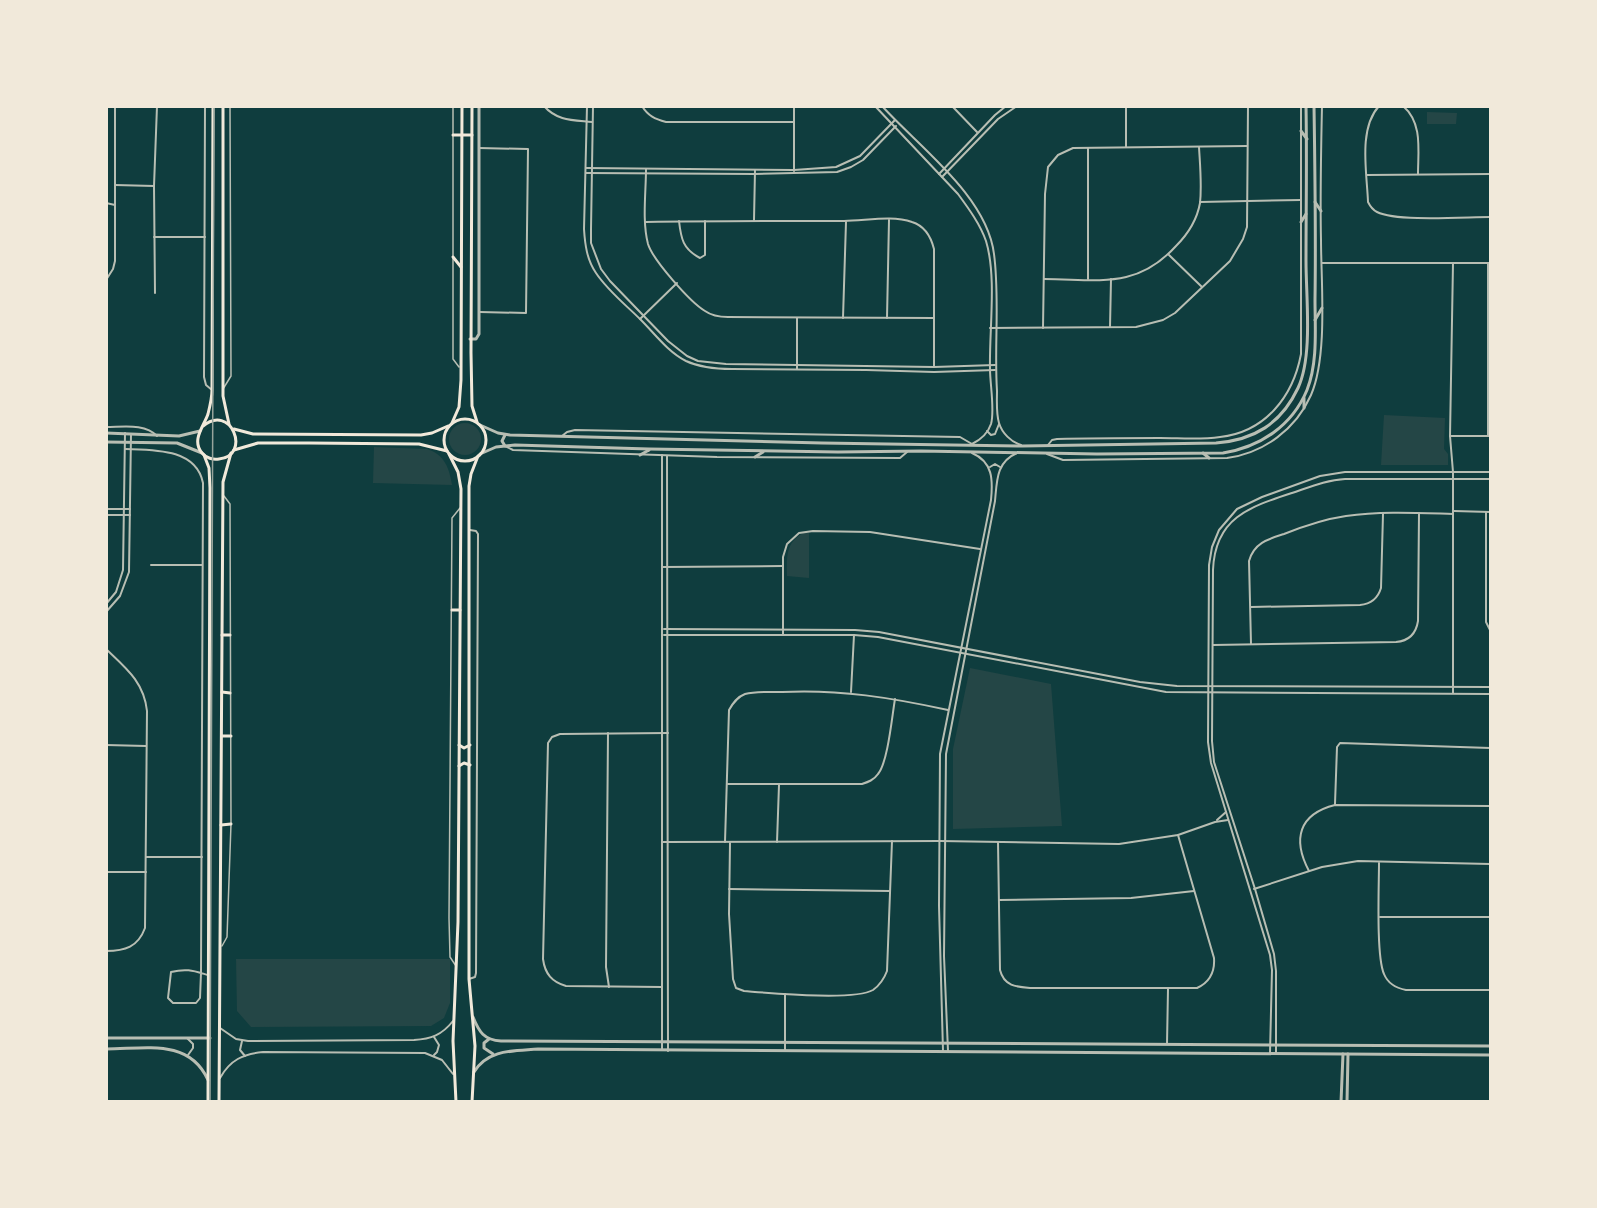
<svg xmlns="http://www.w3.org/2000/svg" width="1597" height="1208" viewBox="0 0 1597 1208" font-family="'IBM Plex Serif',serif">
  <rect width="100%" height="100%" fill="#0f3d3e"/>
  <g fill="#244646">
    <polygon points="1427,112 1457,113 1456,124 1427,124"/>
    <polygon points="1384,415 1445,418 1444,449 1448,454 1448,465 1381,465"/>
    <circle cx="465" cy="439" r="16"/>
    <path d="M374 447 427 449C445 455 449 468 452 485L373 483Z"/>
    <path d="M803 533H809V578L787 576C787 558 785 543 803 533Z"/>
    <polygon points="970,668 1051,684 1062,826 953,829 953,749"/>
    <polygon points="236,959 450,959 450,1003 444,1018 431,1026 251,1027 237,1011"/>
  </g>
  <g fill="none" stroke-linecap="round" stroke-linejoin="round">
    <g stroke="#b8beb3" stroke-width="1.5">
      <polyline points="453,106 453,359 459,367"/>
      <polyline points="223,389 231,376 230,106"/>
      <polyline points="222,946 227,937 231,824 230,504 224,496"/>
      <polyline points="456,966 450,957 449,918 452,518 460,508"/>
    </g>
    <g stroke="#b8beb3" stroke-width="2">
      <polyline points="205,106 204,377 206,385 212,390"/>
      <path d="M544 106C557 121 573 120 592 122"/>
      <path d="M587 106 584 229C585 245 587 260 596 273 608 291 626 305 641 320 655 334 668 352 686 361 701 368 716 369 732 369L866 370 934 372 995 370"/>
      <polyline points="593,106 591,229 591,243 601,269 610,281 668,341 687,356 698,361 726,364 934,367 995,365"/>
      <path d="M642 106C648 116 655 119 666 122H794"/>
      <polyline points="794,106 794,171"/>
      <path d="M882 106C919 147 987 196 994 254 1000 299 994 346 997 391 997 401 996 413 999 423 1002 433 1011 442 1021 445"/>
      <polyline points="952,106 977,132"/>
      <path d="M1379 106C1358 129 1367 173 1368 202 1370 206 1373 210 1377 212 1397 222 1465 217 1490 217"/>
      <path d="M1403 106C1423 123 1418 151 1418 174"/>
      <polyline points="1126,147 1126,106"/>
      <polyline points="479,148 528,149 526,313 480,312"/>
      <polyline points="586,168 794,170 836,167 860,156 895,120"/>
      <path d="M646 169C646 192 642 221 648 244 653 260 690 302 705 311 712 316 719 317 728 317L934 318"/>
      <polyline points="586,173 755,174 837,172 851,167 863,160 896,126"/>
      <polyline points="939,174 995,115 1006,106"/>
      <polyline points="1367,175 1490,174"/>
      <polyline points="942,177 998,119 1017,106"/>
      <polyline points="115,185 154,186"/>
      <polyline points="1200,202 1301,200"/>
      <polyline points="106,203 115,205"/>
      <polyline points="754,220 755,170"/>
      <path d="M679 221C681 239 683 249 700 258L705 255V221"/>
      <path d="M646 222C712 221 778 221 844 221 865 221 892 215 912 222 925 226 931 237 934 249V366"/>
      <polyline points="154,237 205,237"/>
      <polyline points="1169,255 1202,287"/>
      <polyline points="1322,263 1490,263"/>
      <path d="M1044 279C1098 279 1136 290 1176 246 1188 234 1197 220 1200 203 1202 185 1200 165 1199 147"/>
      <polyline points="1088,279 1088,148"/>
      <polyline points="106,280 113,269 115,261 115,106"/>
      <polyline points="155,293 154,186 157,106"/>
      <polyline points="843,318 846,222"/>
      <polyline points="887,318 889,220"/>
      <polyline points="640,319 677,283"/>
      <polyline points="1110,327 1111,279"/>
      <polyline points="990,328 1136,327 1163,320 1175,313 1230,261 1243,239 1247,227 1248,106"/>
      <polyline points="1043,328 1045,194 1048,167 1058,155 1073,148 1247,146"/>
      <polyline points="797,369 797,318"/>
      <path d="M106 427C123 427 145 423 157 436"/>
      <polyline points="987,431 991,435 995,434 999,424"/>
      <path d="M562 436 567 432 575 430 960 437 972 444C980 440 988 433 991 424 995 411 990 384 990 369 989 331 997 277 986 241 980 224 969 209 958 194L875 106"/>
      <polyline points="1450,436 1490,436"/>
      <polyline points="1488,436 1488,263"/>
      <path d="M1048 445 1052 440 1057 439C1092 438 1126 438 1160 438 1180 438 1200 440 1220 437 1265 432 1293 397 1301 354V106"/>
      <polyline points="505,446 513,450 717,457 900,458 907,452"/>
      <path d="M125 449C153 450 196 448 203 483L201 973 200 998 196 1003H173L168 998 171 972C187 968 194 971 208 975"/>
      <path d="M1047 454 1063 460 1227 458C1264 453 1296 429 1311 395 1328 356 1321 282 1321 240 1320 195 1321 151 1322 106"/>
      <polyline points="667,456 668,1051"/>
      <polyline points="990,467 995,464 1000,467"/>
      <polyline points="106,509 130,509"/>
      <polyline points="1454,511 1490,512"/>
      <polyline points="1486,512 1486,622 1490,630"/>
      <polyline points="106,515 130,515"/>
      <polyline points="151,565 202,565"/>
      <polyline points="663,567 783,566"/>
      <polyline points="106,604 116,592 123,570 125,433"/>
      <path d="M1251 607 1360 605C1371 604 1378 598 1381 588L1383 514"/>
      <polyline points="106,612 120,596 129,572 131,434"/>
      <polyline points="664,629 855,630 879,632 1140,682 1177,686 1490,687"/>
      <polyline points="664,635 854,635 878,637 1166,692 1490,694"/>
      <polyline points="783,635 783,557 787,544 799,533 813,531 870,532 980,549"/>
      <path d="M1251 644 1249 561C1254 543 1268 539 1284 534 1304 526 1325 519 1346 516 1381 511 1418 513 1453 514"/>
      <path d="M1213 645 1396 642C1409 641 1416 634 1418 621L1419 513"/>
      <path d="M106 649C126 668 144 682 147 711L145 928C138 947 125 951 106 951"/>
      <polyline points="851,692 854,635"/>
      <polyline points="1453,693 1453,472 1450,436 1453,263"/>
      <polyline points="608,733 606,967 609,987"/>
      <polyline points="106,745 146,746"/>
      <path d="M728 784H862C868 782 874 780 878 774 888 762 892 716 895 699"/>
      <polyline points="1335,804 1337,747 1340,743 1490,748"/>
      <polyline points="1217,820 1226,812"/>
      <polyline points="663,842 940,841 1119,844 1178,835 1215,822 1228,820"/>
      <path d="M725 842 729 710C733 703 737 697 745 694 756 691 770 692 782 692 839 689 893 698 948 710"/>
      <polyline points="777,842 779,785"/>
      <path d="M998 842 1000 970C1004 986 1016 987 1030 988H1197C1210 982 1215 972 1214 958L1178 835"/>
      <path d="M730 843 729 914 733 979 736 988 744 991C770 993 854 1001 873 990 880 985 884 979 887 971L892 841"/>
      <polyline points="146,857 202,857"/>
      <path d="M1379 863C1379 886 1376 956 1384 974 1388 984 1396 988 1406 990H1490"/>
      <path d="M1309 871C1292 839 1299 814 1335 805L1490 806"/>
      <polyline points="106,872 146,872"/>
      <polyline points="729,889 890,891"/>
      <polyline points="1254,889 1322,867 1358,861 1490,864"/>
      <polyline points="999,900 1131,898 1194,891"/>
      <polyline points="1380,917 1490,917"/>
      <polyline points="469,979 475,977 476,973 478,534 476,531 470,530"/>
      <path d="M662 987 566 986C552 982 545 974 543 959L548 743 552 737 560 734 668 733"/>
      <path d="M220 1028 236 1039 248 1041 414 1040C431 1039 442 1035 453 1021"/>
      <polyline points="434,1037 439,1045 437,1052 434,1055"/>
      <polyline points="187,1038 193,1044 193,1048 188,1055"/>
      <polyline points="242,1041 240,1050 245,1056"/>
      <polyline points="1167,1044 1168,989"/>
      <polyline points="662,1050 662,455"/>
      <polyline points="785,1051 785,994"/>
      <path d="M943 1051 939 906 940 754 991 500C993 480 993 462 972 453"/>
      <path d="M948 1051 944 956 946 754 995 501C997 481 996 462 1017 453"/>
      <polyline points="1270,1053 1272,970 1270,955 1211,763 1208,742 1209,565 1212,547 1219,530 1237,509 1262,497 1320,476 1345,472 1490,472"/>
      <path d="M1276 1053V971L1274 954 1255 889 1214 762 1212 741 1213 570C1215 518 1249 507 1292 493 1310 487 1327 480 1345 479H1490"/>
      <path d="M220 1078C230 1060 243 1054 263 1052L425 1053 442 1060 453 1074"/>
    </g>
    <g stroke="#b8beb3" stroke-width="3">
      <polyline points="1301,131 1307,139"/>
      <polyline points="1315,202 1321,211"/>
      <polyline points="1301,222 1306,214"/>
      <polyline points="1315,320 1322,308"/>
      <polyline points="470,339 476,339 479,334 479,106"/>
      <polyline points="1304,398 1304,408"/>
      <path d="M480 425 498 433 510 435 822 443 1022 446 1216 443C1254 440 1281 424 1298 388 1313 356 1306 298 1306 261 1306 210 1307 158 1306 106"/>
      <polyline points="106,433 179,436 200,431"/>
      <polyline points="106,442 177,443 202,453"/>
      <polyline points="505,446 502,441 505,435"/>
      <polyline points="1203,453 1209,458"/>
      <path d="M480 454 496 447 515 445 649 449 838 452 921 451 1097 454 1223 453C1260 447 1292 426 1307 390 1318 362 1315 329 1315 299 1316 235 1315 171 1314 106"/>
      <polyline points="640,455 649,450"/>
      <polyline points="755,457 763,452"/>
      <path d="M473 1017C479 1032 484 1040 501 1041L1490 1046"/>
      <polyline points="106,1038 210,1038"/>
      <polyline points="489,1039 484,1043 484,1048 493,1054"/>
      <path d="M106 1049C145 1049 189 1038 208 1080"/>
      <path d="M474 1072C488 1049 514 1051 538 1049L1490 1055"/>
      <polyline points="1341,1102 1343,1054"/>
      <polyline points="1347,1102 1348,1054"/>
    </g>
    <g stroke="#f1e9da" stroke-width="3">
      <polyline points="223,106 223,396 229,424"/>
      <polyline points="472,106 471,353 472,406 477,422"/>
      <polyline points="453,135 472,135"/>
      <polyline points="453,257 461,267"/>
      <circle cx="465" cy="440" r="21"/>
      <polyline points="452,423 459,407 461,380 462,106"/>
      <path d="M202 427C231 401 252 456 219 459 213 460 206 458 202 453 191 440 204 426 208 414 210 406 212 398 212 390L213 106"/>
      <polyline points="234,429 253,434 421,435 432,433 448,426"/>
      <polyline points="234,450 258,443 309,443 419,444 447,451"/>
      <polyline points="449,454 458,472 461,489 458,922 453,1041 456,1102"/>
      <polyline points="204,455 209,468 210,488 208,1102"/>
      <polyline points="452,610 460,610"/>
      <polyline points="222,635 230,635"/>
      <polyline points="222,692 230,693"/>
      <polyline points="222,736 231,736"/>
      <polyline points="459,745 464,748 470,745"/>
      <polyline points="459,766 464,763 470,765"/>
      <polyline points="221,825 231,824"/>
      <polyline points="219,1102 223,482 231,453"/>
      <polyline points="472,1102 475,1046 469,979 469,486 471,474 478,456"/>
    </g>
    <polyline stroke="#97a49c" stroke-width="1.5" points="210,1102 214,106"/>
  </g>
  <rect width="1597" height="1208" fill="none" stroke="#f1e9da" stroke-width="216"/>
</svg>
